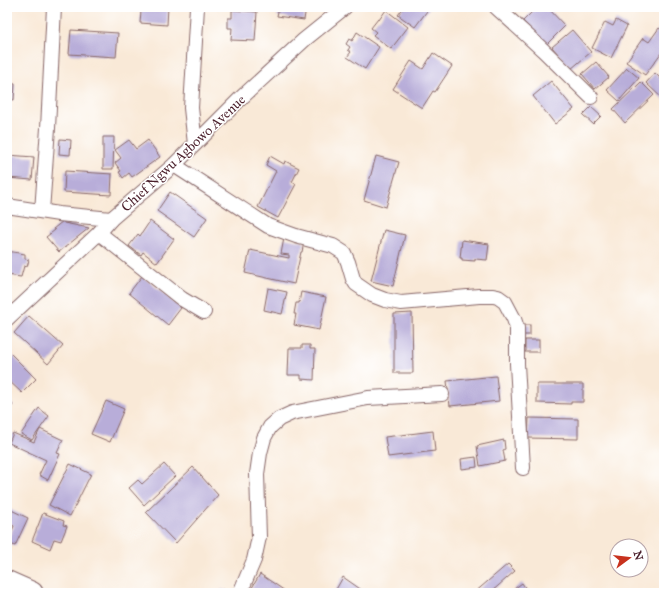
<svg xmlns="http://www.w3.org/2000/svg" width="671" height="600" viewBox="0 0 671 600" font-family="'IM FELL Great Primer',serif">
  <rect width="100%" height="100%" fill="#fff"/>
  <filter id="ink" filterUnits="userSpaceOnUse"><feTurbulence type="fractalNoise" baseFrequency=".025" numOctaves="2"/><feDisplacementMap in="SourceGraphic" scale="8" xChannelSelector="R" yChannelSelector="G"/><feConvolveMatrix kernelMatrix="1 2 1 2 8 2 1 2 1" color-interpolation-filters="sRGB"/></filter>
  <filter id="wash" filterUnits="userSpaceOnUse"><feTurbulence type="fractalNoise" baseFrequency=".012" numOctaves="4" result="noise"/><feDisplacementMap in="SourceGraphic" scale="16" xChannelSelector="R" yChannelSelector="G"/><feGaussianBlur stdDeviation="0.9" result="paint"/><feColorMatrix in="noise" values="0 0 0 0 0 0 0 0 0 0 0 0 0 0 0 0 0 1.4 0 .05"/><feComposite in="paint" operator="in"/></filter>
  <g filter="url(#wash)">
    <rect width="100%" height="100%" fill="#f9e9d7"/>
    <g id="blocks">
      <g fill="#b8add9">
        <polygon points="139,7 168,7 167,25 140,23 141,11 138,11"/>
        <polygon points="279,7 306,7 304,20 277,16"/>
        <polygon points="404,7 430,7 415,27 398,15"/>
        <polygon points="537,7 547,7 565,26 546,45 523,21"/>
        <polygon points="232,10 257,12 255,41 231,40 232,28 228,28 228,18 232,18"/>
        <polygon points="386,10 408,27 391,49 373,35 376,32 371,28 378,19 379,20"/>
        <polygon points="616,20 627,26 611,58 592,48 605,22 613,26"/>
        <polygon points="659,28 664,32 664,49 645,75 626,62 643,38 649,42"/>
        <polygon points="71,30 118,33 116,57 69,54"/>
        <polygon points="572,30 591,52 571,69 552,47"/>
        <polygon points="357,32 379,47 365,69 347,57 351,52 348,50 350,47 346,44 349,39 352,41"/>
        <polygon points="433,53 452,66 435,92 433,91 422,108 393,89 411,61 423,69"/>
        <polygon points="596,62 609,77 595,89 582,74"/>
        <polygon points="627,68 639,78 619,101 607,90"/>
        <polygon points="655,73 664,82 664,100 646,83"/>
        <polygon points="551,81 574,109 555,124 533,96"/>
        <polygon points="641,82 654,95 625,123 613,109"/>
        <polygon points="7,83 15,84 14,100 7,99"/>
        <polygon points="591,107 601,116 593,124 583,115"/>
        <polygon points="103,137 114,137 113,169 103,169"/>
        <polygon points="60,139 71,140 70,155 59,154"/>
        <polygon points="129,140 136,149 148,140 160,157 132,177 129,173 123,178 119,172 121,171 115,163 121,158 115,150"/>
        <polygon points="7,155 34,157 32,180 7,178"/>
        <polygon points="270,156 284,164 285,161 299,168 292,182 296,184 278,218 258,207 276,171 266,165"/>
        <polygon points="376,156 399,162 386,207 364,200"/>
        <polygon points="65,171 112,174 111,195 64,192"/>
        <polygon points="170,192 207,218 194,237 157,211"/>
        <polygon points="63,221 64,223 89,228 59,252 46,237 55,230 53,229"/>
        <polygon points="150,221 174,239 157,263 143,252 141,255 129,246 138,234 140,236"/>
        <polygon points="384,230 405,235 393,286 371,281"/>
        <polygon points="284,238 304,242 302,252 301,252 294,284 245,273 250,250 289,258 289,255 281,254"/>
        <polygon points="462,240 489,244 487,260 475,259 475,261 462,260 462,258 460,258"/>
        <polygon points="7,251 25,254 25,259 29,260 27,267 24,266 21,277 7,275"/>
        <polygon points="142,276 181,308 168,325 129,293"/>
        <polygon points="268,288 287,292 282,314 264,310"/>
        <polygon points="301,292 326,297 319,330 294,325 296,314 294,314 296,303 299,303"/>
        <polygon points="412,313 413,373 394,373 394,314"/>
        <polygon points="29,316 63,346 48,364 14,333"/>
        <rect x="523" y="325" width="7" height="10"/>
        <rect x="525" y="340" width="14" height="12"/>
        <polygon points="302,345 310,345 310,349 315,349 314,380 301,379 301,375 288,375 289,348 302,348"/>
        <polygon points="7,350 36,379 22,393 7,379"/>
        <polygon points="496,376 499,401 450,406 447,381"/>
        <polygon points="537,384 583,384 583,402 571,402 571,404 537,403"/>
        <polygon points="7,399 13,405 7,411"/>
        <polygon points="106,401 124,409 110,442 91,434"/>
        <polygon points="39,408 49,416 32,440 21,434"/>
        <polygon points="529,418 578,419 578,439 528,438"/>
        <polygon points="40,429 63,440 57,453 60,454 48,480 39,475 46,460 9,443 13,433 34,442"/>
        <polygon points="433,431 435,451 388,457 385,437"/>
        <polygon points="504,440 505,449 503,450 505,461 480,466 477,446"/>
        <polygon points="476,457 477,467 462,469 461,459"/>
        <polygon points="70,464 91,474 70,516 49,505"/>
        <polygon points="164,464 175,476 144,505 129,488 138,480 142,484"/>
        <polygon points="193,467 218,495 176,543 146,512"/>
        <polygon points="7,508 28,518 15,546 7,542 14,526 7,522"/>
        <polygon points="43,513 64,521 63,525 67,526 61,541 54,539 50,549 32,541"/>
        <polygon points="508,564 515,571 490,593 474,593"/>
        <polygon points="260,574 288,593 249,593"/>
        <polygon points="343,577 366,593 334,593"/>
        <polygon points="522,583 528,592 527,593 516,593 514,589"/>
        <polygon points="222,589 230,593 220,593"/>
      </g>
    </g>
  </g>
  <g filter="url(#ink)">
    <use href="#blocks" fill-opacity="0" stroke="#876667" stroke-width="1"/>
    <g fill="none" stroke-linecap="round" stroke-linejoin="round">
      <g stroke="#876667" stroke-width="16">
        <g id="minor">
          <polyline points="496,7 543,50 591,97"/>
          <polyline points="195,144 191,108 197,7"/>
          <polyline points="174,165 268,226 296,236 333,246 344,253 348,262 353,279 356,284 372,295 385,300 401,303 479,296 493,296 498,297 505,302 514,319 517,328 517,364 523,468"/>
          <polyline points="7,206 59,214 111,219"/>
          <polyline points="42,211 48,128 54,7"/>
          <polyline points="99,233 182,299 204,312"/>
          <polyline points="7,319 99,233 111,219 174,165 240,99 304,40 345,7"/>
          <polyline points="240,593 254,560 259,537 257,474 260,453 264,438 270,427 279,419 292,413 368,398 442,394"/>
        </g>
      </g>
      <g stroke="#876667" stroke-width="24">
        <polyline id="primary" points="7,582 32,593"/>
      </g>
      <use href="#minor" stroke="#fff" stroke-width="14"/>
      <use href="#primary" stroke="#fff" stroke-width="22"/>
    </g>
  </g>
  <g text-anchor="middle" stroke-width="3" stroke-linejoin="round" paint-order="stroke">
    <g font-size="14" fill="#4a1f2b" stroke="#fff">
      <text transform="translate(183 153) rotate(-43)" y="5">Chief Ngwu Agbowo Avenue</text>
    </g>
  </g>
  <rect width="671" height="600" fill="none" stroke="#fff" stroke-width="24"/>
  <g transform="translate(629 558) rotate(75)"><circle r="19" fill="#ffffff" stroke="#b7a5aa"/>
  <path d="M0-3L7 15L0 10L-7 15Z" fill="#c8321e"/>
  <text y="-6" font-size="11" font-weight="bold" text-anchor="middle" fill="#4a1f2b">N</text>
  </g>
</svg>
